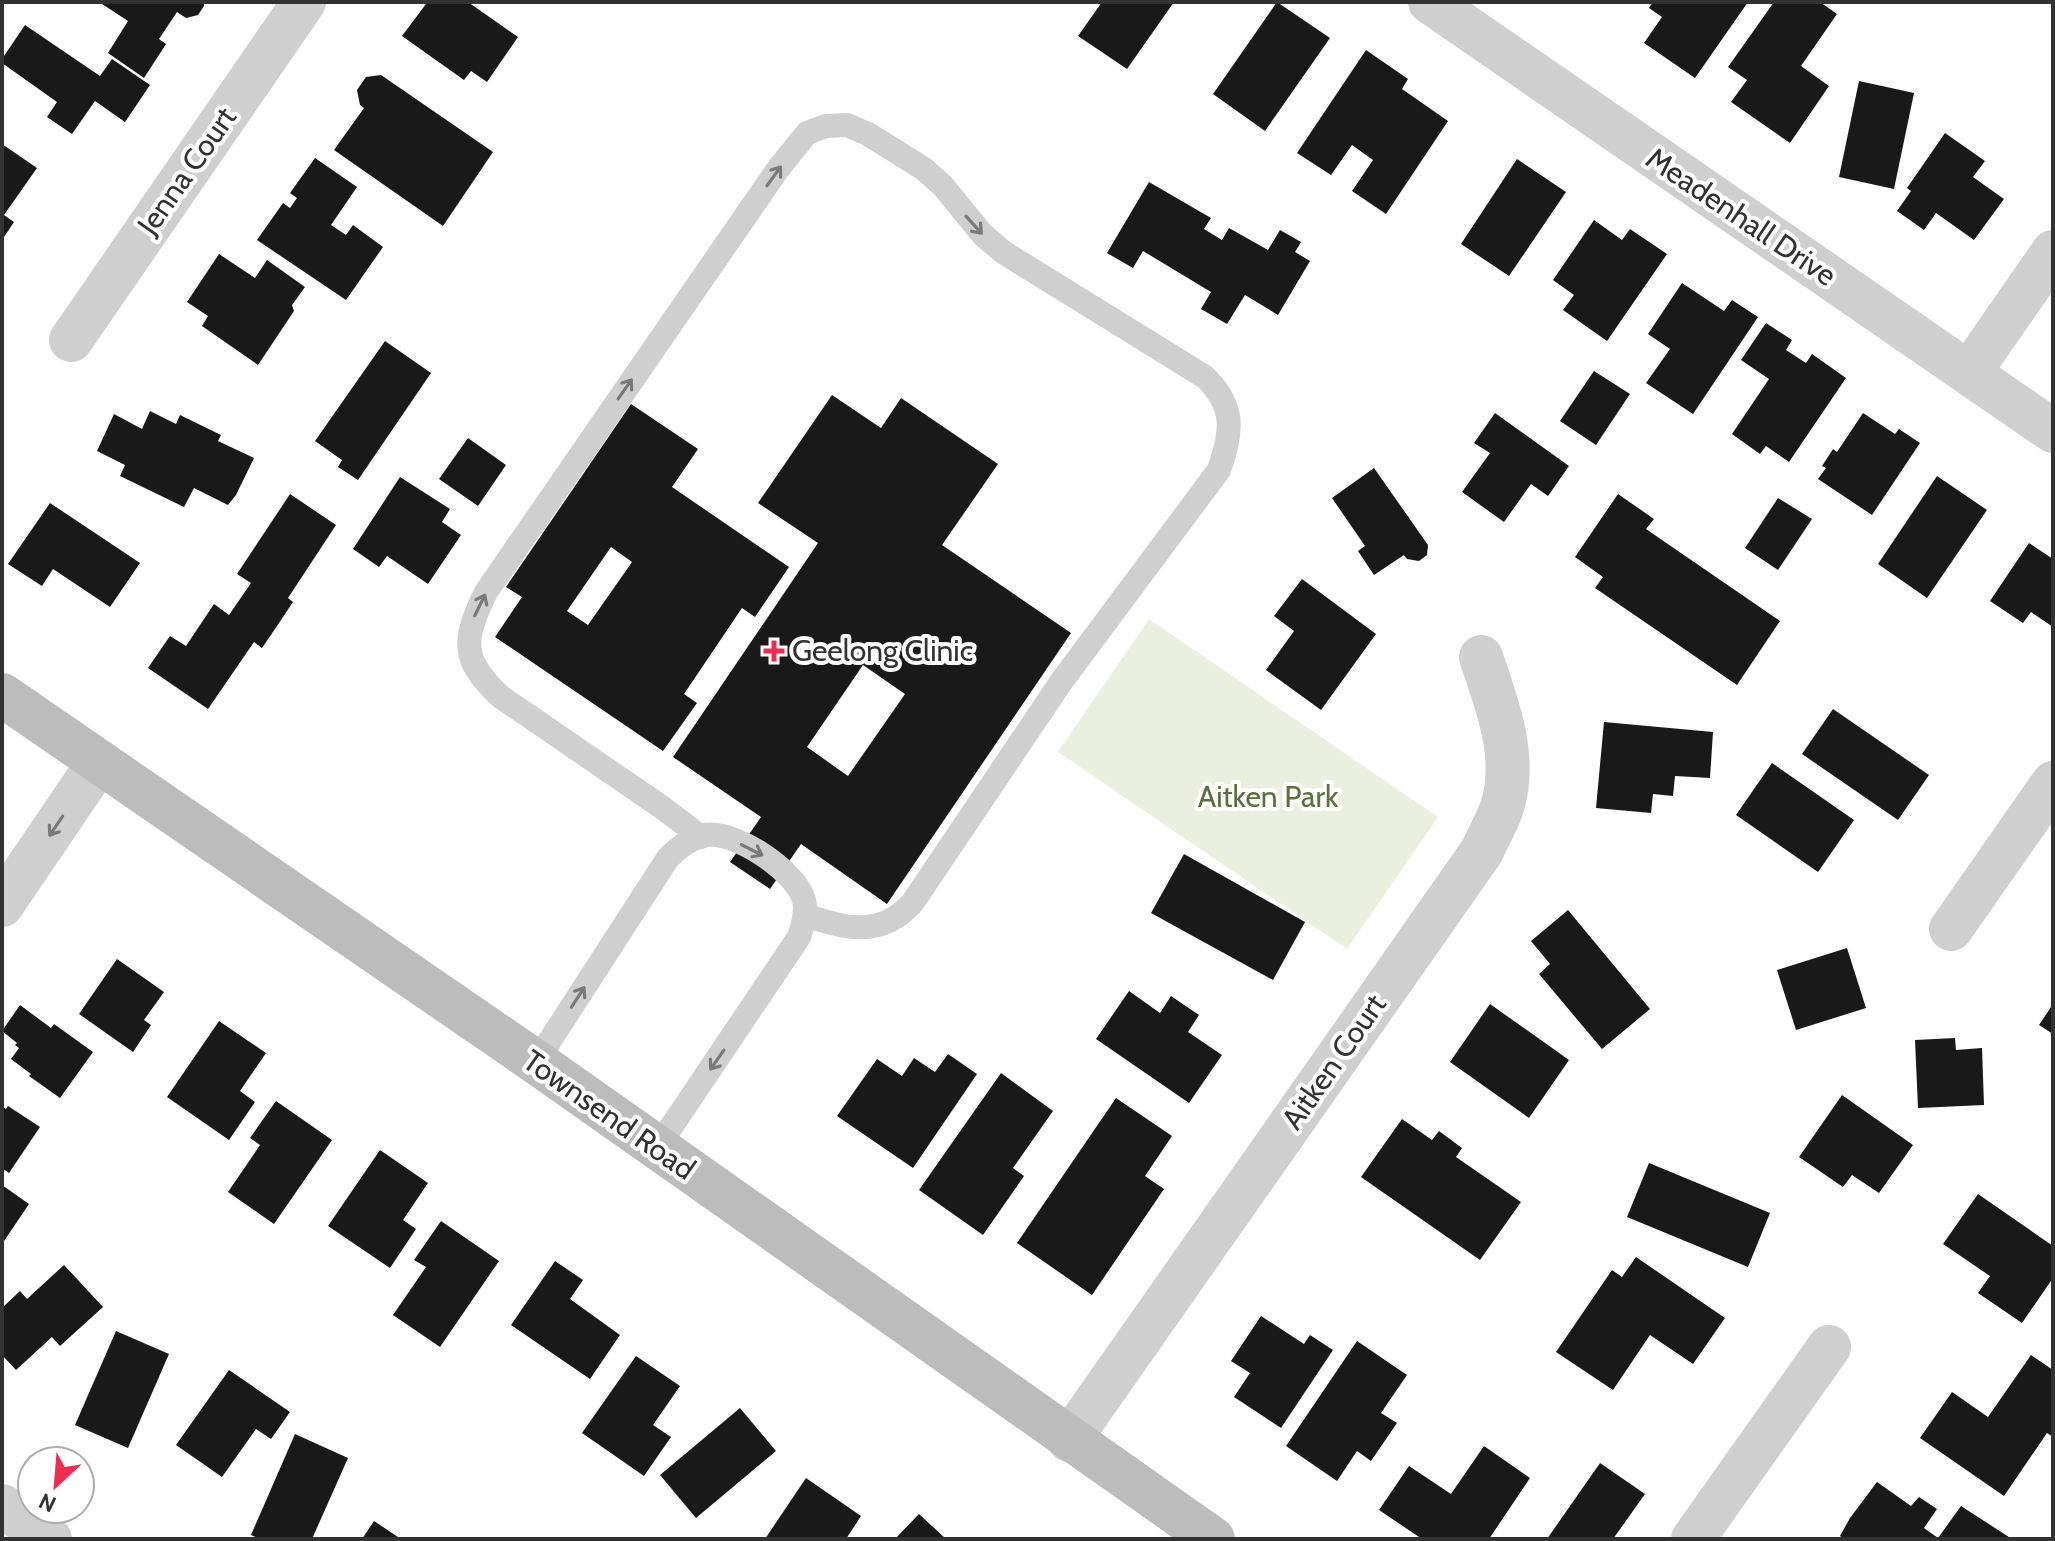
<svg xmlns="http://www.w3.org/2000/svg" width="2055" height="1541" viewBox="0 0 2055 1541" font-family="Cabin,sans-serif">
  <rect width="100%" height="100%" fill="#fff"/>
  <polygon fill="#eaefe0" points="1149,619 1438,817 1347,949 1058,752"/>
  <g fill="#191919" fill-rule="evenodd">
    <polygon points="99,2 204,2 204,6 198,15 186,18 177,12 159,39 166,44 144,78 108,53 128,21"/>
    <polygon points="422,2 468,2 518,37 487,82 471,71 464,80 402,36 426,4"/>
    <polygon points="1102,2 1174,2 1127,69 1078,36"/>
    <polygon points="1277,2 1330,38 1265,131 1213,94"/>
    <polygon points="1653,2 1748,2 1695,78 1644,43 1662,17 1649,8"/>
    <polygon points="1774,2 1820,2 1837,14 1801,66 1829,86 1790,143 1731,102 1747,80 1728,67"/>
    <polygon points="25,25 100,76 112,59 150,85 125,122 95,101 72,134 47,117 57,102 2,63 2,59"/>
    <polygon points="1366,50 1408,79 1402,89 1448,121 1386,214 1352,191 1373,160 1352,145 1331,175 1297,153"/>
    <polygon points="381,75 493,152 443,226 334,150 364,108 360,105 357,90 366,77"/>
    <polygon points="1859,81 1914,93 1894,189 1839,177"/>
    <polygon points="1945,133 1985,161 1973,177 2004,199 1974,240 1936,213 1924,230 1897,211 1911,191 1907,188"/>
    <polygon points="2,144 37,168 4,215 14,222 2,240"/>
    <polygon points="315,158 357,187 331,225 346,235 353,225 383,247 346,300 257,240 283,203 290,208 297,198 290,193"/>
    <polygon points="1517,159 1566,192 1509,276 1461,244"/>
    <polygon points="1149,182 1211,218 1204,229 1222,240 1229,228 1268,250 1280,230 1301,242 1295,252 1310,261 1278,315 1245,295 1227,324 1201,309 1211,292 1143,251 1133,268 1107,253"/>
    <polygon points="1594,220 1622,240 1630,229 1667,254 1607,341 1563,310 1574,295 1553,280"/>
    <polygon points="219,254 255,278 267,260 305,287 292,305 294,311 258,365 202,326 208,316 187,302"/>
    <polygon points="1682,283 1724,311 1732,300 1758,317 1693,414 1646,383 1670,349 1648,334"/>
    <polygon points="1766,323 1792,340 1786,350 1806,363 1812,354 1846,378 1789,462 1766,446 1760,454 1732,434 1769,379 1741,360"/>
    <polygon points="385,341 431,373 358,480 338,467 342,460 315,441"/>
    <polygon points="1594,371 1630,394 1596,445 1560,421"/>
    <path d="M832 395 881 428 901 398 998 464 942 545 1071 633 887 904 801 844 770 889 730 862 761 817 673 757 818 543 758 503ZM863 665 905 694 848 776 807 747Z"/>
    <path d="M631 404 698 449 672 487 789 567 755 617 742 608 684 694 697 703 663 751 495 637 522 597 506 587ZM611 547 632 562 588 625 567 611Z"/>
    <polygon points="150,411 176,424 180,415 221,435 218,441 254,458 236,495 228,505 194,488 184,507 120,476 125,465 97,451 114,414 142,429"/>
    <polygon points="1495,413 1569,466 1548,496 1531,484 1504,522 1462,492 1490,453 1474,443"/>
    <polygon points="1863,413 1895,434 1899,429 1920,443 1872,515 1818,479 1826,468 1822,466 1833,449 1837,452"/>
    <polygon points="468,438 506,465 478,506 439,479"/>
    <polygon points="1374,468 1428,545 1427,555 1419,561 1407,559 1404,555 1374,575 1358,551 1365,546 1332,498"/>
    <polygon points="1937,476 1987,510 1927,598 1878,564"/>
    <polygon points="400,477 450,509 442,522 461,535 428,584 387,556 379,567 353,549"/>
    <polygon points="290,494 336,525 288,598 293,602 277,626 262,648 254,642 208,709 148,668 170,636 186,646 214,604 229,615 251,583 237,574"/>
    <polygon points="1618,494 1654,519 1646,529 1780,621 1737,685 1595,588 1603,577 1575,557"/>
    <polygon points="1778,498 1812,519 1778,570 1745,548"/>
    <polygon points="50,503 140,563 110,607 53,569 42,586 8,564"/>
    <polygon points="2029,543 2053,559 2053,627 2031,612 2023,623 1990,601"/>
    <polygon points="1302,579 1376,634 1321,710 1266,670 1294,631 1274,616"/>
    <polygon points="1833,709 1929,775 1898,820 1802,754"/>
    <polygon points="1604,722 1713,732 1710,778 1675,776 1673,796 1653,794 1651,813 1596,808"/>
    <polygon points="1772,763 1854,820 1818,872 1736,815"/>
    <polygon points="1184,854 1305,922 1273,980 1151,913"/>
    <polygon points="1568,910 1650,1009 1602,1049 1539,974 1550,964 1531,941"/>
    <polygon points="1847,948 1866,1008 1796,1030 1777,970"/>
    <polygon points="117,959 164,992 144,1020 151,1025 133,1052 79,1014"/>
    <polygon points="1129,991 1160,1013 1171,996 1199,1015 1188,1032 1222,1055 1189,1103 1096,1039"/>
    <polygon points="1490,1004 1569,1060 1529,1118 1450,1062"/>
    <polygon points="2053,1004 2053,1034 2039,1025"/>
    <polygon points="20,1005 51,1028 54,1024 93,1052 60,1098 29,1076 31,1074 11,1059 19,1048 15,1045 17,1043 2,1031"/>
    <polygon points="219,1021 266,1053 240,1091 255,1102 229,1140 167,1097"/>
    <polygon points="1955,1038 1956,1050 1982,1048 1984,1105 1918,1108 1915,1040"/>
    <polygon points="948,1054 977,1074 913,1168 837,1116 877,1059 902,1076 914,1058 935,1072"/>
    <polygon points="1001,1073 1053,1111 1013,1168 1024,1176 983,1235 919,1190"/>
    <polygon points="1842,1095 1913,1145 1879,1193 1852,1175 1843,1187 1799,1157"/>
    <polygon points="1116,1098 1172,1136 1145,1176 1164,1189 1092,1295 1017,1243"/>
    <polygon points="276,1101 332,1140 274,1224 228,1192 260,1145 250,1138"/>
    <polygon points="2,1106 6,1109 8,1106 40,1127 9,1173 2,1168"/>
    <polygon points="1402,1119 1432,1140 1439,1131 1462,1148 1456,1157 1521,1202 1480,1260 1361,1177"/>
    <polygon points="380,1150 428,1183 403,1220 416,1229 390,1268 328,1226"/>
    <polygon points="1649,1163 1770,1213 1748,1267 1627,1217"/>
    <polygon points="2,1185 29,1204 2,1244"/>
    <polygon points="1978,1194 2053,1246 2053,1278 2022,1323 1978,1293 1990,1276 1943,1244"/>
    <polygon points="441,1221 499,1261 440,1347 393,1315 426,1267 414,1260"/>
    <polygon points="1636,1257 1725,1318 1693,1364 1650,1335 1613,1390 1556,1352 1612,1270 1622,1277"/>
    <polygon points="555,1261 583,1280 570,1299 620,1335 590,1379 511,1325"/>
    <polygon points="64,1265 103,1307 60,1346 52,1337 16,1370 2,1355 2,1308 20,1291 27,1299"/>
    <polygon points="1261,1316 1304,1344 1310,1335 1333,1350 1281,1428 1234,1397 1250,1373 1231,1361"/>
    <polygon points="116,1331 169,1354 128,1448 75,1425"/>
    <polygon points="1357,1341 1407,1375 1381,1413 1397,1423 1371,1461 1357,1451 1337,1481 1286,1446"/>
    <polygon points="2031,1355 2053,1370 2053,1437 2047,1433 2004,1496 1920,1438 1952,1392 1988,1417"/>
    <polygon points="636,1356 680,1386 653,1425 671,1437 644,1476 582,1433"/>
    <polygon points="229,1370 290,1412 271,1439 256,1429 222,1477 176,1445"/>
    <polygon points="740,1408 776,1451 696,1518 660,1475"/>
    <polygon points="295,1434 348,1458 312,1539 260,1539 251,1535"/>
    <polygon points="1484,1446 1530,1478 1489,1539 1422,1539 1379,1510 1409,1466 1451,1494"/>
    <polygon points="1600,1463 1645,1494 1613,1539 1547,1539"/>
    <polygon points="806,1478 861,1516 846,1539 765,1539"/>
    <polygon points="1877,1482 1911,1506 1919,1497 1937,1509 1924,1528 1938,1538 1961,1506 2012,1539 1844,1539 1840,1536 1850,1518"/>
    <polygon points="919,1514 946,1539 895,1539"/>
    <polygon points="374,1521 401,1539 362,1539"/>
  </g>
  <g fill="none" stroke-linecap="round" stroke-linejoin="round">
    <g stroke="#cfcfcf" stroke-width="24">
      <path d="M701 837 663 808 501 697C460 660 463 639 486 592L778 169 807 133 826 126 847 125 868 134 924 169 943 186 983 235 1003 252 1205 377C1236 407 1232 432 1219 470L1061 682 913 902C882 938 845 929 805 915"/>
      <path d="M536 1062 668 858C678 848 690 838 705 835 735 830 796 871 804 900 807 912 803 925 799 937L657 1148"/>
    </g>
    <g stroke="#cfcfcf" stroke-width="44">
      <polyline points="71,340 304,2"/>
      <polyline points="1969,373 2053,252"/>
      <polyline points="1951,929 2053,783"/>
      <path d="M1069 1440 1482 851C1488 837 1496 824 1501 810 1519 759 1497 705 1481 657"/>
      <polyline points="2,1506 50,1539"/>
      <polyline points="1693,1539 1829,1347"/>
    </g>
    <g stroke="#cfcfcf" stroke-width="44">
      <polyline points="1430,2 2053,431"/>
      <polyline points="2,905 99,762"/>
    </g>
    <polyline stroke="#bcbcbc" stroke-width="44" points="2,695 536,1062 1213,1539"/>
  </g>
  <defs><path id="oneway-shaft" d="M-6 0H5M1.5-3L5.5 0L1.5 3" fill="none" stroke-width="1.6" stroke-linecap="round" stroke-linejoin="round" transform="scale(2)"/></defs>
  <g stroke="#797979">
    <use href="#oneway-shaft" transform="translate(774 176) rotate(-54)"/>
    <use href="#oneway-shaft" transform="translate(974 225) rotate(48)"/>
    <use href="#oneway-shaft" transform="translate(625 389) rotate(-55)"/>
    <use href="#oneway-shaft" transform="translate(480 605) rotate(-64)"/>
    <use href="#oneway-shaft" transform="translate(56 826) rotate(124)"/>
    <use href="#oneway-shaft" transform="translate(752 850) rotate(27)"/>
    <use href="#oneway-shaft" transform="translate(578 997) rotate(-57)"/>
    <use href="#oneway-shaft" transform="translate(717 1060) rotate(125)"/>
  </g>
  <path fill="#f12c51" stroke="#fff" stroke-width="3" d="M770 639h8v8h8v8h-8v8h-8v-8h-8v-8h8z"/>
  <g text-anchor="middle" stroke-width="8" stroke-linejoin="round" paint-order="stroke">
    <g font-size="30" fill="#323232" stroke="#fff">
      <text transform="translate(187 171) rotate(-55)" y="10">Jenna Court</text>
      <text transform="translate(1741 217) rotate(34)" y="10">Meadenhall Drive</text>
      <text transform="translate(1334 1062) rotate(-55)" y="10">Aitken Court</text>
      <text transform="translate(609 1115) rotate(35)" y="10">Townsend Road</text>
    </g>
    <g font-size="30" fill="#323232" stroke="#fff" text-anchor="start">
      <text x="792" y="661">Geelong Clinic</text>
    </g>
    <g font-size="30" fill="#5b713b" stroke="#fff">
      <text x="1268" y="807">Aitken Park</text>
    </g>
  </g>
  <rect width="2055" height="1541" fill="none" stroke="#323232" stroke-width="8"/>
  <g transform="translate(56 1485) rotate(206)"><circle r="38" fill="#ffffff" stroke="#adadad" stroke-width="2"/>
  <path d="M0-6L14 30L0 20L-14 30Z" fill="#f12c51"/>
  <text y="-12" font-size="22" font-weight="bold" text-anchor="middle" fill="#323232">N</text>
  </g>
</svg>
